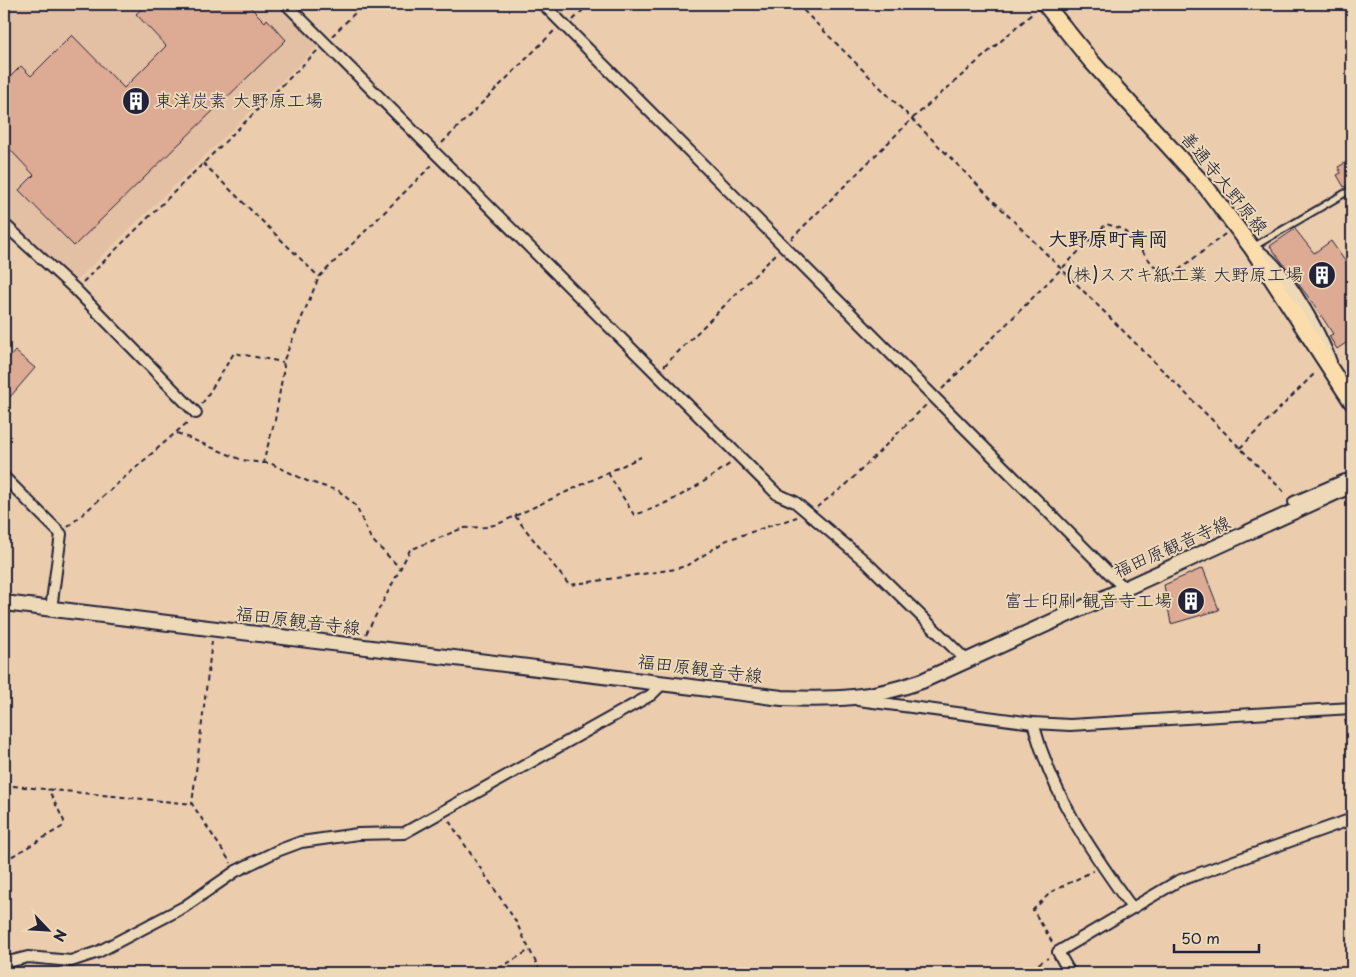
<svg xmlns="http://www.w3.org/2000/svg" width="1356" height="977" viewBox="0 0 1356 977" font-family="'Playpen Sans','Klee One',sans-serif">
  <rect width="100%" height="100%" fill="#ebcdae"/>
  <filter id="ink" filterUnits="userSpaceOnUse"><feTurbulence type="fractalNoise" baseFrequency=".02" numOctaves="2"/><feDisplacementMap in="SourceGraphic" scale="10" xChannelSelector="R" yChannelSelector="G"/><feConvolveMatrix kernelMatrix="1 2 1 2 8 2 1 2 1" color-interpolation-filters="sRGB"/></filter>
  <g filter="url(#ink)">
    <polygon fill="#e3bfa4" points="4,4 279,4 319,45 75,282 4,219"/>
    <g fill="#ddaa94" stroke="#22223b">
      <polygon points="147,4 247,4 265,22 267,19 286,40 74,246 19,190 34,175 4,143 4,83 21,66 31,76 72,35 124,88 166,46 136,14"/>
      <polygon points="1352,159 1352,182 1344,187 1337,175 1341,173 1338,167"/>
      <polygon points="1295,229 1314,253 1331,241 1352,271 1352,339 1337,349 1329,336 1333,334 1315,306 1270,246"/>
      <polygon points="15,351 35,368 4,404 4,364"/>
      <polygon points="1203,568 1219,610 1171,624 1164,585"/>
    </g>
    <g fill="none" stroke-linecap="round" stroke-linejoin="round">
      <g stroke="#22223b" stroke-width="9">
        <polyline id="service" points="1253,247 1352,189"/>
      </g>
      <g stroke="#22223b" stroke-width="14">
        <g id="minor">
          <polyline points="286,4 777,494 795,502 866,562 967,661"/>
          <polyline points="543,4 1125,589"/>
          <polyline points="4,224 75,289 196,413"/>
          <path d="M1257 250C1284 265 1321 333 1331 362"/>
          <polyline points="4,477 61,534 51,609"/>
          <polyline points="1294,502 1345,480 1352,482"/>
          <polyline points="858,700 1033,723 1070,725 1352,708"/>
          <path d="M1033 723C1053 797 1088 846 1132 908"/>
          <polyline points="4,963 28,957 71,961 98,952 184,907 236,871 277,851 301,842 358,834 404,833 651,695 663,683"/>
          <polyline points="1070,973 1058,952 1178,881 1352,819"/>
        </g>
      </g>
      <g stroke="#22223b" stroke-width="18">
        <path id="secondary" d="M4 603 782 698C836 700 871 699 922 681L1352 485"/>
      </g>
      <g stroke="#22223b" stroke-width="19">
        <polyline id="primary" points="1045,4 1091,61 1206,187 1252,248 1352,402"/>
      </g>
      <g stroke="#22223b" stroke-width="2" stroke-dasharray="5 4" stroke-linecap="butt">
        <polyline points="797,4 1286,494"/>
        <polyline points="573,20 589,4"/>
        <polyline points="332,36 364,4"/>
        <polyline points="442,143 555,30"/>
        <polyline points="203,163 319,277"/>
        <polyline points="791,239 912,119 1034,12"/>
        <polyline points="83,282 318,50"/>
        <polyline points="664,366 777,253"/>
        <polyline points="942,389 1106,224 1123,229 1166,280 1225,234"/>
        <polyline points="202,404 234,353 283,362"/>
        <polyline points="177,433 242,460 263,463 275,420 284,367 283,362 319,277 433,164"/>
        <polyline points="1240,448 1316,372"/>
        <polyline points="263,463 270,463 307,481 339,491 356,506 371,539 400,568"/>
        <path d="M608 473 634 515C671 504 700 485 731 463"/>
        <polyline points="817,507 847,484 926,405"/>
        <polyline points="515,516 569,585 676,569 690,564 727,540 797,517"/>
        <polyline points="68,527 189,421"/>
        <polyline points="366,634 410,550 463,528 486,527 498,524 641,457"/>
        <polyline points="212,641 192,804 231,863"/>
        <polyline points="1345,720 1352,740"/>
        <polyline points="4,785 192,804"/>
        <polyline points="449,821 515,920 541,973"/>
        <polyline points="4,861 62,827 64,821 48,789"/>
        <polyline points="1052,942 1033,910 1051,892 1093,871"/>
        <polyline points="491,973 530,950"/>
        <polyline points="1023,973 1048,958"/>
      </g>
      <use href="#service" stroke="#edd9b7" stroke-width="5"/>
      <use href="#minor" stroke="#edd9b7" stroke-width="10"/>
      <use href="#secondary" stroke="#edd9b7" stroke-width="14"/>
      <use href="#primary" stroke="#faddab" stroke-width="15"/>
    </g>
  </g>
  <defs>
    <g id="building-disc" transform="scale(1.4375)"><circle r="9.5" fill="#22223b" stroke="#edd9b7"/><path d="M-4-6H4V6H1V3H-1V6H-4ZM-2.5-4.3h1.7v1.8h-1.7ZM.8-4.3h1.7v1.8H.8ZM-2.5-1h1.7V.8h-1.7ZM.8-1h1.7V.8H.8Z" fill="#fff"/></g>
  </defs>
  <g fill-rule="evenodd">
    <use href="#building-disc" x="136" y="101"/>
    <use href="#building-disc" x="1322" y="275"/>
    <use href="#building-disc" x="1191" y="601"/>
  </g>
  <g text-anchor="middle" stroke-width="4" stroke-linejoin="round" paint-order="stroke">
    <g font-size="18" fill="#22223b" stroke="#edd9b7" text-anchor="end">
      <text x="155" y="107" text-anchor="start">東洋炭素 大野原工場</text>
      <text x="1303" y="281">(株)スズキ紙工業 大野原工場</text>
      <text x="1172" y="607">富士印刷 観音寺工場</text>
    </g>
    <g font-size="18" fill="#22223b" stroke="#edd9b7">
      <text transform="translate(1224 183) rotate(51)" y="6">善通寺大野原線</text>
      <text transform="translate(1172 547) rotate(-24)" y="6">福田原観音寺線</text>
      <text transform="translate(298 621) rotate(7)" y="6">福田原観音寺線</text>
      <text transform="translate(700 669) rotate(7)" y="6">福田原観音寺線</text>
    </g>
    <g font-size="20" font-weight="bold" fill="#22223b" stroke="#edd9b7">
      <text x="1108" y="246">大野原町青岡</text>
    </g>
  </g>
  <rect width="1356" height="977" fill="none" stroke="#edd9b7" stroke-width="20"/>
  <rect x="10" y="10" width="1336" height="957" fill="none" stroke="#22223b" stroke-width="2" filter="url(#ink)"/>
  <g transform="translate(48 930) rotate(115)" stroke="#edd9b7" stroke-width="4" paint-order="stroke">
  <path d="M0-4L9 19L0 12L-9 19Z" fill="#22223b"/>
  <text y="-8" font-size="14" font-weight="bold" text-anchor="middle" fill="#22223b">N</text>
  </g>
  <path d="M1174 944v8h85v-8" fill="none" stroke="#22223b" stroke-width="2.5"/>
  <text x="1181" y="944" font-size="15" fill="#22223b" stroke="#edd9b7" stroke-width="4" paint-order="stroke">50 m</text>
</svg>
